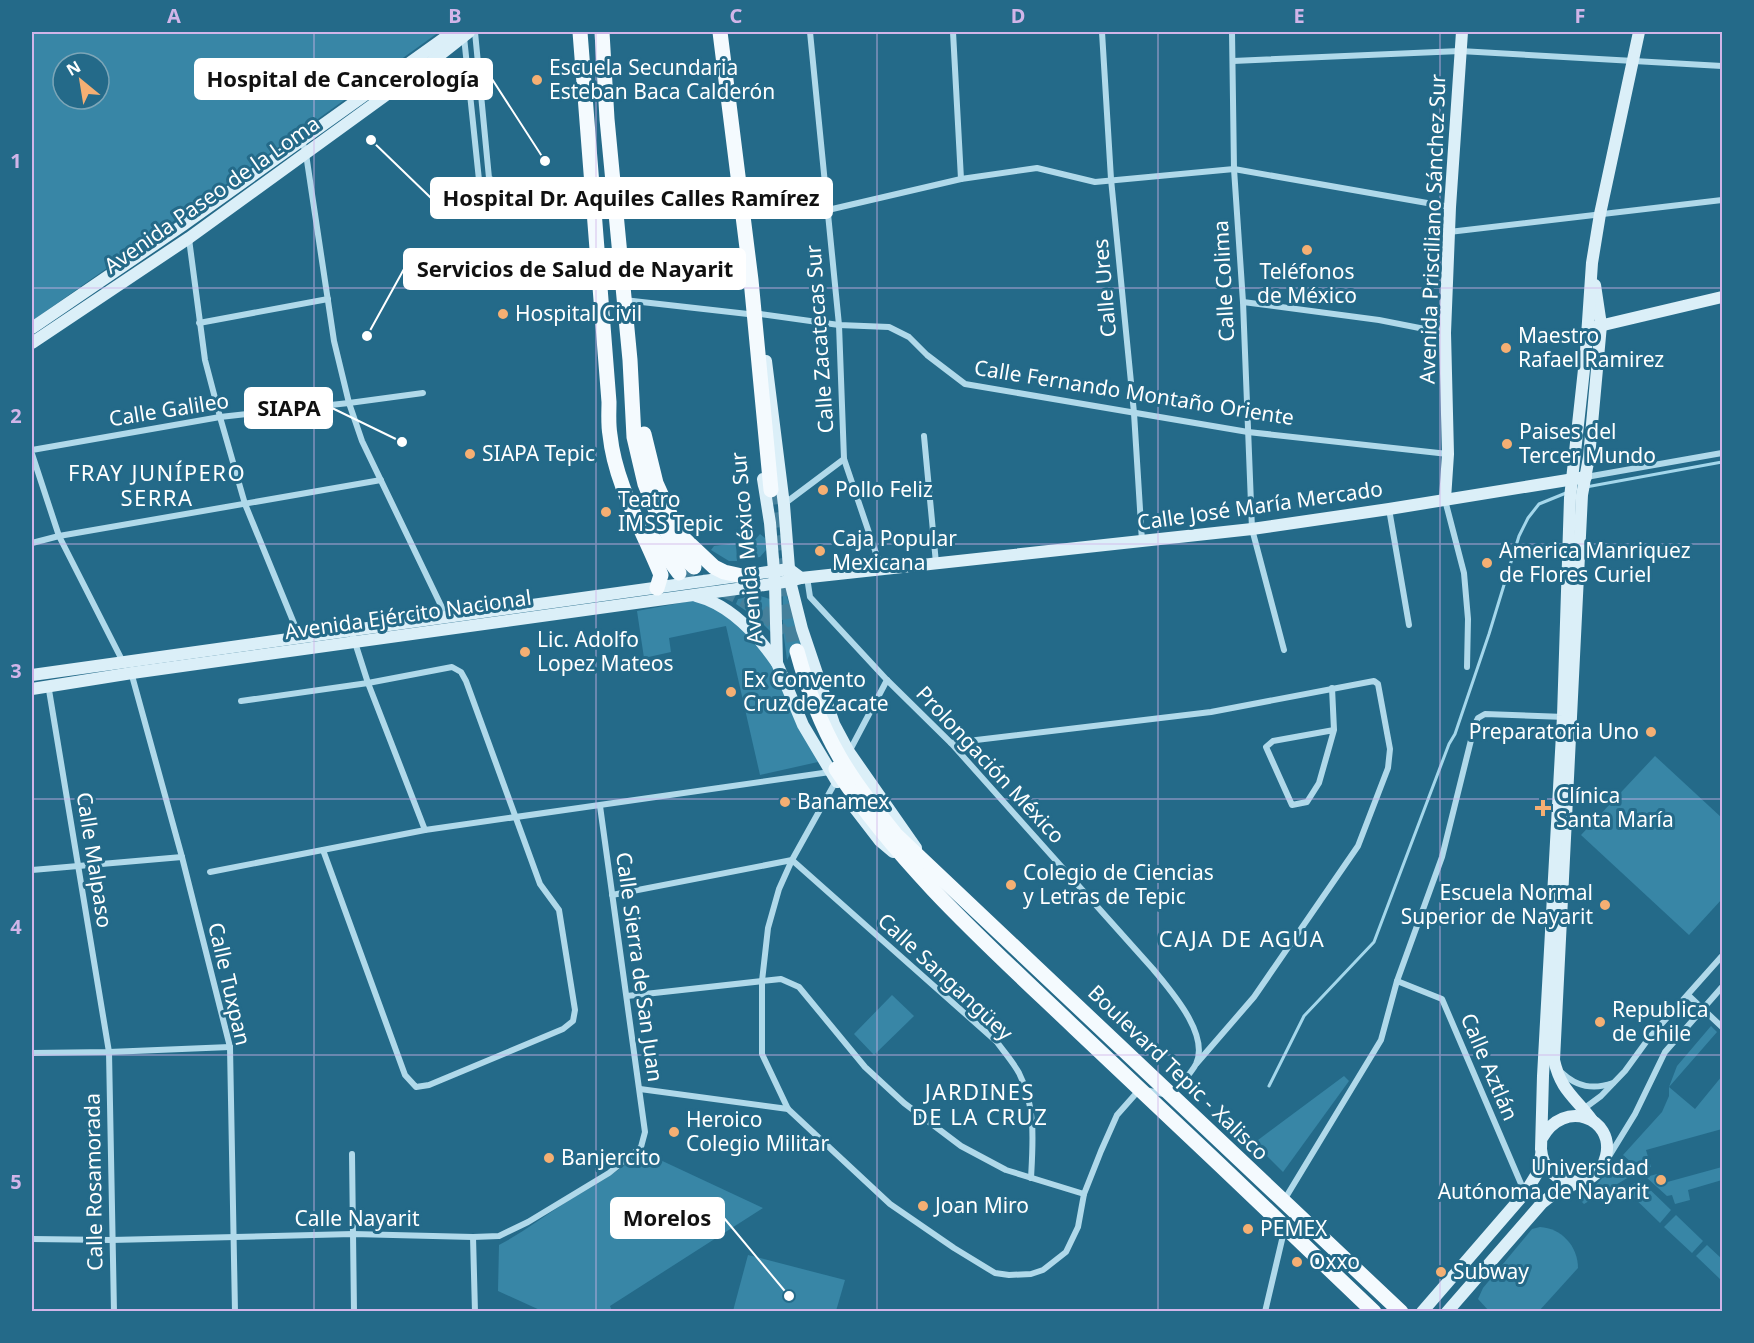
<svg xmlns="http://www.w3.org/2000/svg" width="1754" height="1343" viewBox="0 0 1754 1343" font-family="'Noto Sans',sans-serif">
  <rect width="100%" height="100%" fill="#246a89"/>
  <g fill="#3886a6" fill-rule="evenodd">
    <path d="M32 32H439L297 134 32 321ZM63 63H99V99H63Z"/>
    <polygon points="760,534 765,538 766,550 760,557 746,559 745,549 755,548 754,541"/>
    <polygon points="736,543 737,561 729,561 711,550 714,546"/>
    <polygon points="785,591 805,650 790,654 787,660 783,630 783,592"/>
    <polygon points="757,595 770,599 772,633 758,619 736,604 738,599"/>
    <polygon points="712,597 749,623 784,682 818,762 760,775 726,626 669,638 671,652 644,658 637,611"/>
    <polygon points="1655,756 1722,818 1722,899 1689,935 1581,835"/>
    <polygon points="892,995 914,1016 874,1055 854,1034"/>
    <polygon points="1711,1026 1717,1032 1669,1087 1695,1109 1722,1076 1722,1129 1646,1150 1651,1167 1640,1170 1623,1155 1662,1112 1669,1096 1669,1087 1677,1066"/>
    <polygon points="1344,1076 1349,1081 1283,1172 1254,1143"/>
    <path d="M641 1151 763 1208 610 1306 612 1311H542L498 1291 499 1245C522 1233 543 1217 565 1203 591 1187 620 1172 641 1151Z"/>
    <polygon points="1619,1160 1634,1174 1584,1204 1581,1201"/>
    <polygon points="1722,1167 1722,1180 1688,1190 1690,1200 1675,1204 1672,1195 1667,1196 1646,1177 1657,1174 1660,1184"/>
    <polygon points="1640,1180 1671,1210 1660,1223 1625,1189"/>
    <polygon points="1676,1215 1703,1241 1692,1253 1664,1227"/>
    <path d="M1540 1227C1561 1228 1578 1246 1578 1268L1539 1311H1489L1478 1299 1483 1288 1532 1229Z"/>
    <polygon points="1707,1245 1722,1259 1722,1278 1721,1280 1696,1256"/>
    <polygon points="748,1255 845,1280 836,1311 733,1311"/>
  </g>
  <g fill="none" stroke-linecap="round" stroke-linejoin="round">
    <g stroke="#a4d7eb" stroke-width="3">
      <polyline points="1586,487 1722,462"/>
      <polyline points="1269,1086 1304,1016 1374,942 1449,744 1455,734 1489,634 1519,536 1528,518 1539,504 1566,493"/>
    </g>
    <g stroke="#45809b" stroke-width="15" stroke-dasharray="15 8" stroke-linecap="butt">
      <polyline points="771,490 786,601 795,646"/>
      <path d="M679 573C717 587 759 599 783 634"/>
    </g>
    <g stroke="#b0d9ea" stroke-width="6">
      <polyline points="810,32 839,325 844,459 881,568"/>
      <polyline points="953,32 961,179"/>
      <polyline points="1102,32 1111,179 1134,413 1142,541"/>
      <polyline points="1232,32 1234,169 1243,302 1252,529 1284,650"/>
      <polyline points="464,37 479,180 474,191 479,198 486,200 493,197 497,190 495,182 489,178 475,32"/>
      <polyline points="1233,61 1460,51 1722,66"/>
      <polyline points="302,140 306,154 334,341 349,403 362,441 447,618"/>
      <polyline points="828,210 961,179 1037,168 1095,182 1234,169 1450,207"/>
      <polyline points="1449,232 1722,200"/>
      <polyline points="189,239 205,360 220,417 245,504 300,638"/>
      <polyline points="624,300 748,314"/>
      <polyline points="1243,302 1379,320 1445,333"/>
      <polyline points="760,314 839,325 889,327 909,337 927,355 965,384 1248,432 1448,454"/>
      <polyline points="199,323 328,299"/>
      <polyline points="924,436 936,563"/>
      <polyline points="32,450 220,417 349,403 423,393"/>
      <polyline points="32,454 59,536 123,662"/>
      <polyline points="1586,477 1722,453"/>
      <polyline points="1445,500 1464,573 1468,619 1467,667"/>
      <polyline points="784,504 844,459"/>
      <polyline points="1389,509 1409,625"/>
      <polyline points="32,543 59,536 381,480"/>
      <path d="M807 577 810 597 887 680 951 743 1153 969C1170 990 1210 1034 1196 1064 1191 1074 1180 1084 1173 1093"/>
      <polyline points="351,630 368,683 425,830"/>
      <polyline points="131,672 182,857 230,1047 235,1312"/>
      <polyline points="48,684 109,1052 114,1312"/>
      <polyline points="1332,688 1334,730 1319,783 1307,802 1292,805 1266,747 1273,741 1334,730"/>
      <polyline points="241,701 368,683 452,667 461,672 466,681 540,884 559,910 575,1010 573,1021 563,1029 429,1085 416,1087 405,1075 323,850"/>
      <polyline points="951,743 1211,712 1374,681 1378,684 1390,749 1388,768 1358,846 1254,997 1197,1063"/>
      <polyline points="849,752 887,680"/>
      <polyline points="836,781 792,860 779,889 768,928 762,981 762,1054 788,1109 890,1204 954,1248 995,1273 1009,1275 1031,1274 1043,1270 1066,1252 1078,1227 1084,1194 1101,1151 1117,1115 1140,1089 1164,1094"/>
      <polyline points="32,870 182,857"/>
      <polyline points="210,872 425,830 830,772"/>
      <path d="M612 895 792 860 997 1042C1004 1052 1013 1062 1019 1073 1036 1106 1033 1142 1031 1178"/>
      <polyline points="1397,981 1442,999 1525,1193"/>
      <polyline points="1688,995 1722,1027"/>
      <polyline points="627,996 781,979 799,987 865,1067 904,1103 961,1146 1006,1170 1084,1194"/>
      <polyline points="32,1053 109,1052 230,1047"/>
      <path d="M1562 1073C1577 1087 1593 1090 1613 1083"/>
      <polyline points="640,1089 788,1109"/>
      <polyline points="1582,1110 1601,1096 1625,1071 1649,1038 1722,956"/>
      <polyline points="352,1154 354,1312"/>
      <polyline points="1608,1158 1635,1114 1665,1052 1722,987"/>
      <polyline points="1283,1202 1381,1040 1397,981 1442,857 1475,724 1478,718 1485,714 1565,717"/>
      <polyline points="473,1237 475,1312"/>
      <polyline points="32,1239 111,1240 353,1234 473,1237 499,1236 528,1222 609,1173 641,1147 645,1132 600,806"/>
      <polyline points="1265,1312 1285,1227"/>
    </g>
    <g stroke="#dbeff8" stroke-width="12">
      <polyline points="1595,327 1722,297"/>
      <polyline points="32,328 183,225 453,32"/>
      <polyline points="32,343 189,238 422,69 469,32"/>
      <polyline points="766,361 784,505 790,581 802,629 834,724 849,752 916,848"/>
      <polyline points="763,479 770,523 775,583 777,663 803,725 837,782"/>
      <polyline points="1445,499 1448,454 1445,333 1450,207 1462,32"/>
      <path d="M696 596C731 605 757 634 777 663"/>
      <polyline points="32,675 789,569 801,578"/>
      <polyline points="32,689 132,673 751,587 790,581 801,578 1252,529 1389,509 1586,477"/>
      <polyline points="850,802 880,841 893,852"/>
      <path d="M1592 1120C1574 1096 1561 1091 1554 1060L1582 495 1589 457 1601 325 1595 285"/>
      <path d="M1542 1138C1564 1098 1615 1118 1606 1156 1597 1194 1544 1188 1541 1149L1543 1076 1563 716 1570 498 1586 351 1592 263 1600 214 1639 32"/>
      <polyline points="1422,1312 1525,1193 1538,1172 1541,1155"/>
      <polyline points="1447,1312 1542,1203 1556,1192 1577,1183"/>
    </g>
    <g stroke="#f4fafe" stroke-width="15">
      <path d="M580 32 609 402C609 413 608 424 610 435 615 484 643 530 661 575L657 588"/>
      <polyline points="602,32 607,119 630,360 634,437 645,484 658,516 678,552 694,567"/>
      <polyline points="720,32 751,280 771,490"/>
      <polyline points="644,434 656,483 679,534 714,567 724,572 742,576"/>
      <polyline points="653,538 679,573"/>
      <path d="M797 651C807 688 820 723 839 756 855 784 876 810 896 835L1401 1312"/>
      <path d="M836 769C901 868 990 947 1075 1028 1175 1122 1275 1217 1374 1312"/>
    </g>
  </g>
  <path fill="none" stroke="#d1b5e9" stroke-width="1.5" stroke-opacity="0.55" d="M314 32V1312M596 32V1312M877 32V1312M1158 32V1312M1440 32V1312M32 288H1722M32 544H1722M32 799H1722M32 1055H1722"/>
  <g fill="#f5af73" stroke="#246a89" stroke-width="2">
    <circle cx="537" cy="80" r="6"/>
    <circle cx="1307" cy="250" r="6"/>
    <circle cx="503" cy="314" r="6"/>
    <circle cx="1506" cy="348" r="6"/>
    <circle cx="1507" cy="444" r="6"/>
    <circle cx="470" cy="454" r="6"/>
    <circle cx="823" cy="490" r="6"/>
    <circle cx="606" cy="512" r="6"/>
    <circle cx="820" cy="551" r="6"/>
    <circle cx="1487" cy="563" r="6"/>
    <circle cx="525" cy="652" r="6"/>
    <circle cx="731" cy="692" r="6"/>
    <circle cx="1651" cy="732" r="6"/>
    <circle cx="785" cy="802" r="6"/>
    <path d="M1540 799h6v6h6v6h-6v6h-6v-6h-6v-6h6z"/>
    <circle cx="1011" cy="885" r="6"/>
    <circle cx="1605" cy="905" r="6"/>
    <circle cx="1600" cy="1022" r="6"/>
    <circle cx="674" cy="1132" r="6"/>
    <circle cx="549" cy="1158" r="6"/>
    <circle cx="1661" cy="1180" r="6"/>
    <circle cx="923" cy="1206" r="6"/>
    <circle cx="1248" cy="1229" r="6"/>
    <circle cx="1297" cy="1262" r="6"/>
    <circle cx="1441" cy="1272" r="6"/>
  </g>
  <g text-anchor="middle" stroke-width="6" stroke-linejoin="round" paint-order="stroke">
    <g font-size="21" fill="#fff" stroke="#246a89" text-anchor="start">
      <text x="549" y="75">Escuela Secundaria<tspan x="549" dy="24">Esteban Baca Calderón</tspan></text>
      <text x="1307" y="279" text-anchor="middle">Teléfonos<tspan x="1307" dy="24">de México</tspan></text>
      <text x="515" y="321">Hospital Civil</text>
      <text x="1518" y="343">Maestro<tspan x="1518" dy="24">Rafael Ramirez</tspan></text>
      <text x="1519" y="439">Paises del<tspan x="1519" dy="24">Tercer Mundo</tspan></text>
      <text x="482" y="461">SIAPA Tepic</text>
      <text x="835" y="497">Pollo Feliz</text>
      <text x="618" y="507">Teatro<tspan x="618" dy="24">IMSS Tepic</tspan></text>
      <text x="832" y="546">Caja Popular<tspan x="832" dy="24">Mexicana</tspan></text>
      <text x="1499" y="558">America Manriquez<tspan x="1499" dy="24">de Flores Curiel</tspan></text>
      <text x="537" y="647">Lic. Adolfo<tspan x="537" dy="24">Lopez Mateos</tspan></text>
      <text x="743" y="687">Ex Convento<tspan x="743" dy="24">Cruz de Zacate</tspan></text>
      <text x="1639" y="739" text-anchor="end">Preparatoria Uno</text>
      <text x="1556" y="803">Clínica<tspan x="1556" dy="24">Santa María</tspan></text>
      <text x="797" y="809">Banamex</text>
      <text x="1023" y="880">Colegio de Ciencias<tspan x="1023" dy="24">y Letras de Tepic</tspan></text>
      <text x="1593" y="900" text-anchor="end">Escuela Normal<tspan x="1593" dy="24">Superior de Nayarit</tspan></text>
      <text x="1612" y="1017">Republica<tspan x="1612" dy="24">de Chile</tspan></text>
      <text x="686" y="1127">Heroico<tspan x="686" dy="24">Colegio Militar</tspan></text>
      <text x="561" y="1165">Banjercito</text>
      <text x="1649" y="1175" text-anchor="end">Universidad<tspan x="1649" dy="24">Autónoma de Nayarit</tspan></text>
      <text x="935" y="1213">Joan Miro</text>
      <text x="1260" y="1236">PEMEX</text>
      <text x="1309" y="1269">Oxxo</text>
      <text x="1453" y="1279">Subway</text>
    </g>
    <g font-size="21" fill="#fff" stroke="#246a89">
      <text transform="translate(212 195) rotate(-35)" y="7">Avenida Paseo de la Loma</text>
      <text transform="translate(1433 229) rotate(-88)" y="7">Avenida Prisciliano Sánchez Sur</text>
      <text transform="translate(1224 281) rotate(-93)" y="7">Calle Colima</text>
      <text transform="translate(1105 288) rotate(-95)" y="7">Calle Ures</text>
      <text transform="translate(820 339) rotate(-94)" y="7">Calle Zacatecas Sur</text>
      <text transform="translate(1134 393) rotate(9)" y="7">Calle Fernando Montaño Oriente</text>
      <text transform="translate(169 410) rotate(-9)" y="7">Calle Galileo</text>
      <text transform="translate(1260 506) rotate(-8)" y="7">Calle José María Mercado</text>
      <text transform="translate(747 548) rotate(-95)" y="7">Avenida México Sur</text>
      <text transform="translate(408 615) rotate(-8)" y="7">Avenida Ejército Nacional</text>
      <text transform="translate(990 765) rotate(47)" y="7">Prolongación México</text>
      <text transform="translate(94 860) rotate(81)" y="7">Calle Malpaso</text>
      <text transform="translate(639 967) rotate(82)" y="7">Calle Sierra de San Juan</text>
      <text transform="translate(945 977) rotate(43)" y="7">Calle Sangangüey</text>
      <text transform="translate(229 984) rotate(77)" y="7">Calle Tuxpan</text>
      <text transform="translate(1489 1067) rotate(67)" y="7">Calle Aztlán</text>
      <text transform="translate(1178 1073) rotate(44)" y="7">Boulevard Tepic - Xalisco</text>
      <text transform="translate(94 1182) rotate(-91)" y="7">Calle Rosamorada</text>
      <text x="357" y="1226">Calle Nayarit</text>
    </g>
    <g font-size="22" letter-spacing="1.5" fill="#fff" stroke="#246a89">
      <text x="157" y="481">FRAY JUNÍPERO<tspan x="157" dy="25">SERRA</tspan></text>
      <text x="1242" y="947">CAJA DE AGUA</text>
      <text x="980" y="1100">JARDINES<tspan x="980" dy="25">DE LA CRUZ</tspan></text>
    </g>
  </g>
  <path fill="none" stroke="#fff" stroke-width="2" d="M545 161L492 79M371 140L431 198M367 336L404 269M402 442L332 408M789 1296L724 1218"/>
  <g fill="#fff" stroke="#246a89" stroke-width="2">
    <circle cx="545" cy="161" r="6"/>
    <circle cx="371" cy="140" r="6"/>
    <circle cx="367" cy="336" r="6"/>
    <circle cx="402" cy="442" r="6"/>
    <circle cx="789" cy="1296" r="6"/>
  </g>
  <g fill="#fff" stroke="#fff" stroke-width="2">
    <rect x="195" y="59" width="297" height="40" rx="6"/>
    <rect x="431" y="178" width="401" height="40" rx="6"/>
    <rect x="404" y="249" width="341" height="40" rx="6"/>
    <rect x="245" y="388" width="87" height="40" rx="6"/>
    <rect x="611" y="1198" width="113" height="40" rx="6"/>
  </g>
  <g font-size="22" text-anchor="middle" font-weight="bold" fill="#111">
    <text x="343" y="87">Hospital de Cancerología</text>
    <text x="631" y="206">Hospital Dr. Aquiles Calles Ramírez</text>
    <text x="575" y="277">Servicios de Salud de Nayarit</text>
    <text x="289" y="416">SIAPA</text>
    <text x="667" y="1226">Morelos</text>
  </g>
  <rect width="1754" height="1343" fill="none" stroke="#246a89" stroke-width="66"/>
  <g transform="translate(81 81) rotate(330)"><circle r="28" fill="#246a89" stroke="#7ca6b8" stroke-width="1.5"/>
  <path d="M0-4.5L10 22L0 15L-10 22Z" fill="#f5af73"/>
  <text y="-9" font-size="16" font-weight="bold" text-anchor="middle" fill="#ffffff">N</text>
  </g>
  <rect x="33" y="33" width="1688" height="1277" fill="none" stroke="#d1b5e9" stroke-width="2"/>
  <g font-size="20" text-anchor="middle" font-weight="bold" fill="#d1b5e9">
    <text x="174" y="23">A</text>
    <text x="455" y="23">B</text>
    <text x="736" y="23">C</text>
    <text x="1018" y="23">D</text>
    <text x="1299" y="23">E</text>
    <text x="1580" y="23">F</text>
    <text x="16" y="168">1</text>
    <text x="16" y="423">2</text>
    <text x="16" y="678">3</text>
    <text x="16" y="934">4</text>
    <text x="16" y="1189">5</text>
  </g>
</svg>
